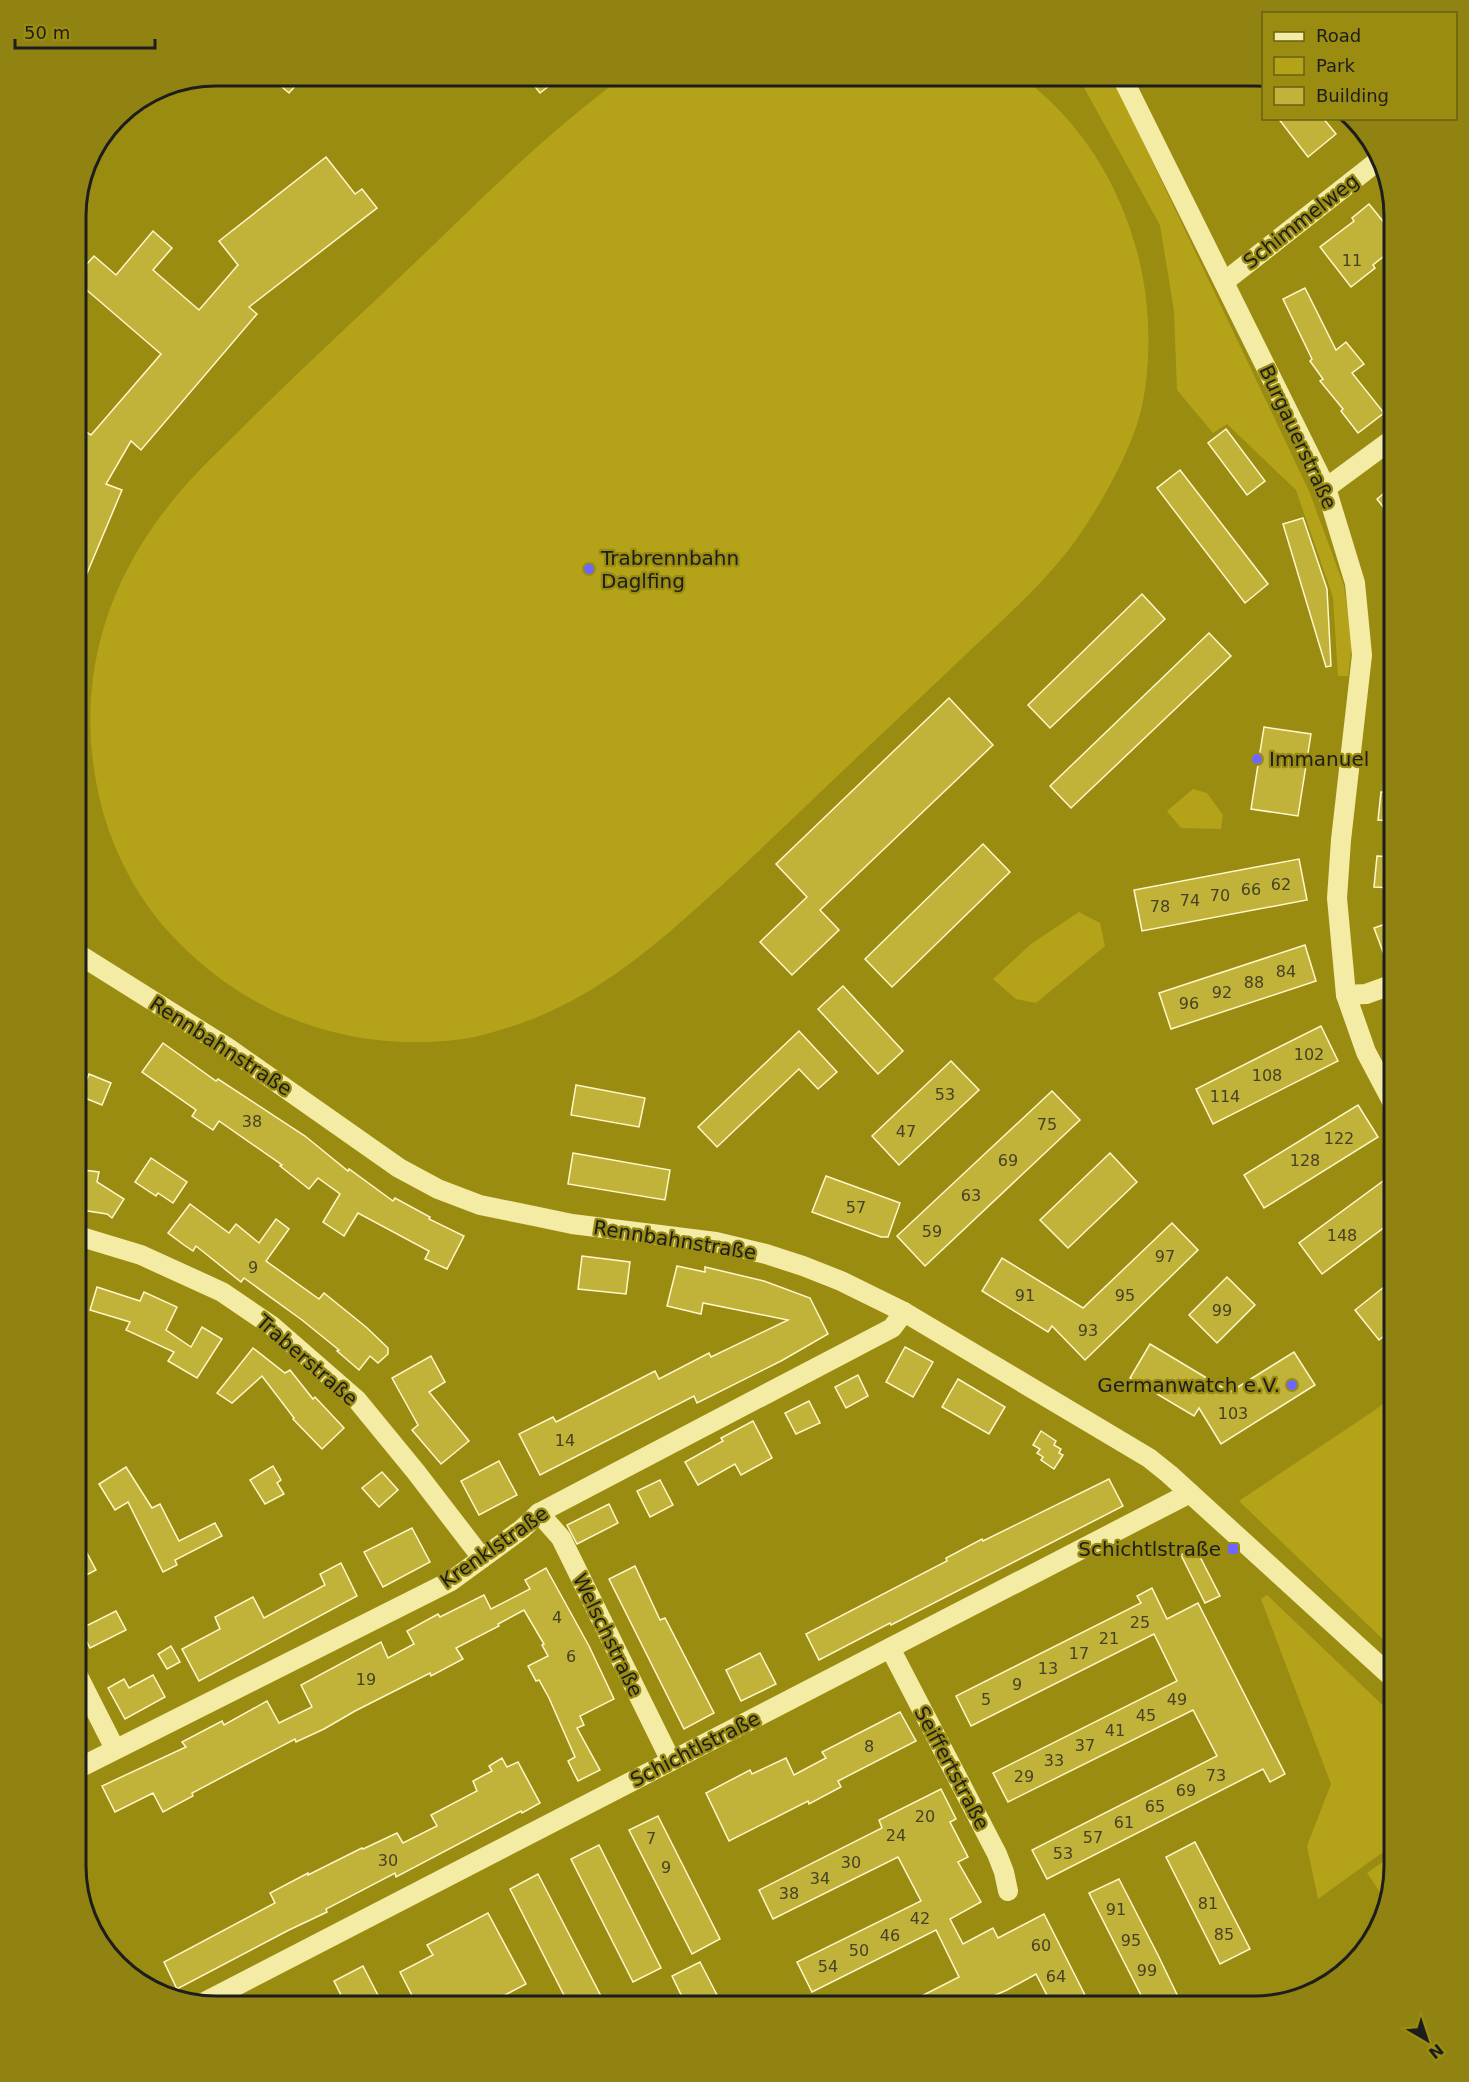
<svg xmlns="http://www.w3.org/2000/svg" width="1469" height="2082" viewBox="0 0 1469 2082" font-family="'DejaVu Sans',sans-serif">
  <rect width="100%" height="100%" fill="#9a8c11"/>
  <g fill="#b4a319">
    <path d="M626 75H1019C1080 120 1119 182 1138 255 1150 302 1152 358 1142 406 1132 452 1096 514 1067 552 1036 591 997 625 960 660 917 701 873 742 830 783 790 821 751 859 710 896 647 953 586 1005 503 1029 490 1033 477 1037 463 1039 348 1054 243 1015 166 929 130 888 105 834 96 781 77 677 107 580 174 499 194 474 218 452 241 429 286 384 333 340 380 296 460 221 537 139 626 75Z"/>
    <polygon points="1077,75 1111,75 1309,491 1344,586 1352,644 1348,676 1338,676 1333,597 1296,490 1227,424 1213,433 1177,390 1174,311 1160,225"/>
    <polygon points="1193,789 1207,793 1223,815 1221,829 1181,828 1167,811"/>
    <polygon points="1079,912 1100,923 1105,946 1036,1003 1016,999 993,979 1031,944"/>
    <polygon points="1394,1395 1394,1650 1239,1501 1375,1410"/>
    <polygon points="1267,1595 1394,1716 1394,1844 1318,1899 1307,1846 1331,1784 1261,1599"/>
    <polygon points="1394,1854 1394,1867 1385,1900 1367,1873"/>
  </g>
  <g fill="#c1b23a" stroke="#fef8cc" stroke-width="1.5">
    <polygon points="268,75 305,75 289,93"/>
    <polygon points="526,75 563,75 540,93"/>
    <polygon points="1278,118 1323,118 1336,134 1308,157"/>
    <polygon points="326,157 355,194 362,189 377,208 249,307 257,314 141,450 131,441 106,484 122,490 75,602 75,444 83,430 91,435 161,354 75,280 75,277 94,256 116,275 153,231 172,248 153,270 199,310 238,265 219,241"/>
    <polygon points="1369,204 1386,225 1394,219 1394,248 1373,265 1375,268 1351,287 1320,247 1354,221 1352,218"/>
    <polygon points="1305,288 1336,350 1346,342 1364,364 1352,373 1384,413 1358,433 1341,411 1343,409 1320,381 1323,379 1310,361 1312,359 1283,299"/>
    <polygon points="1226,429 1265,481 1247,495 1208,443"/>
    <polygon points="1180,470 1268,584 1245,603 1157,488"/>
    <polygon points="1394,485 1394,521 1377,499"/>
    <polygon points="1303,518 1327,589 1331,666 1326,667 1283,524"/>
    <polygon points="1142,594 1165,619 1050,728 1028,705"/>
    <polygon points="1209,633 1231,656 1071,808 1050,786"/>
    <polygon points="949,698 993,745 820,910 839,930 792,975 760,942 807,897 776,864"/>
    <polygon points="1264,727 1311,734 1298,816 1251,809"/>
    <polygon points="1381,792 1394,793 1394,821 1378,820"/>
    <polygon points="983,844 1010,872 892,987 865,959"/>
    <polygon points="1377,856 1394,857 1394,888 1374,887"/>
    <polygon points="1299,859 1307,900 1142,931 1134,890"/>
    <polygon points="1394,921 1394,972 1391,973 1374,928"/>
    <polygon points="1305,945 1316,981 1171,1029 1159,993"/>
    <polygon points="843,986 903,1051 878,1074 818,1009"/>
    <polygon points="1321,1026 1338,1061 1213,1124 1196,1089"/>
    <polygon points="799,1031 837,1072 818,1089 799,1069 717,1147 698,1127"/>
    <polygon points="163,1043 216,1081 218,1079 305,1136 348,1171 349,1169 393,1201 395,1198 430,1217 429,1219 464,1236 447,1269 425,1259 429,1251 358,1213 344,1236 323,1222 340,1194 318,1178 309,1189 280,1166 282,1165 219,1121 213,1130 192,1116 196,1110 142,1072"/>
    <polygon points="951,1061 979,1090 899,1165 872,1136"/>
    <polygon points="89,1074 111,1083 102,1105 80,1096"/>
    <polygon points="576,1085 645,1098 639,1127 571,1115"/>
    <polygon points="1052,1091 1080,1120 925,1266 897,1236"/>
    <polygon points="1358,1105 1378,1137 1264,1208 1244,1175"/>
    <polygon points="573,1153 670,1170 665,1200 568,1184"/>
    <polygon points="1110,1153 1137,1182 1068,1248 1040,1220"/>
    <polygon points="151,1158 187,1182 173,1203 158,1193 156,1196 135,1182"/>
    <polygon points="75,1169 99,1172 97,1182 124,1199 112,1218 107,1214 75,1209"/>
    <polygon points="1394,1173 1394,1220 1322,1274 1299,1243"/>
    <polygon points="826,1176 900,1203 888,1237 881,1237 812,1212"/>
    <polygon points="190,1204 229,1233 236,1224 259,1243 276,1219 289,1229 266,1261 319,1299 324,1293 366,1327 388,1348 388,1354 378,1363 370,1356 359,1370 337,1351 339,1350 302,1320 244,1278 241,1282 196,1246 193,1251 184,1245 168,1233"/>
    <polygon points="1172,1223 1198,1250 1085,1360 1052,1326 1048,1332 982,1291 1002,1258 1083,1308"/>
    <polygon points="582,1256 630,1262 626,1294 578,1289"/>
    <polygon points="677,1266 705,1272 705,1267 764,1281 810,1298 828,1334 781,1361 697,1403 694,1396 540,1475 519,1434 553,1417 556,1422 655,1371 659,1379 709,1353 711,1357 788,1320 703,1303 701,1314 667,1306"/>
    <polygon points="1227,1277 1255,1305 1217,1343 1189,1315"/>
    <polygon points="1394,1279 1394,1328 1379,1340 1355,1310"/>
    <polygon points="97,1287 140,1301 144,1292 177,1307 166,1330 191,1347 202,1327 222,1339 197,1378 168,1361 174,1352 126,1330 130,1322 90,1310"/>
    <polygon points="1150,1344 1230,1392 1294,1352 1315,1385 1221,1444 1199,1408 1194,1416 1130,1378"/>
    <polygon points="905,1347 933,1362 913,1397 886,1382"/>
    <polygon points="253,1348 285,1373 290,1370 313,1399 315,1397 344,1428 322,1449 293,1419 294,1418 262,1376 232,1403 217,1393"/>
    <polygon points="431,1356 445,1382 429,1392 469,1441 441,1464 412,1430 418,1425 392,1378"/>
    <polygon points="858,1375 868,1396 846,1408 835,1387"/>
    <polygon points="958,1379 1005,1407 989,1434 942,1407"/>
    <polygon points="809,1401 820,1423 796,1434 785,1413"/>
    <polygon points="753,1421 772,1458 741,1475 735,1464 698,1485 685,1462 723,1441 721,1438"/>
    <polygon points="1041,1431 1056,1441 1054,1445 1061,1449 1059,1453 1063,1455 1054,1469 1041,1460 1043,1457 1037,1453 1040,1449 1033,1445"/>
    <polygon points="499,1461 517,1495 479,1515 461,1481"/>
    <polygon points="273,1466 281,1480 277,1483 284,1494 265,1504 250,1480"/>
    <polygon points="126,1467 152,1508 160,1504 179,1541 215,1523 222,1536 175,1560 177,1565 163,1572 128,1502 115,1510 99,1484"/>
    <polygon points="382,1472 398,1490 379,1507 362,1488"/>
    <polygon points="1109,1479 1123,1506 891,1625 890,1623 819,1660 806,1634 947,1561 946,1558 982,1539 983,1541"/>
    <polygon points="660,1480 673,1505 650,1517 637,1491"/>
    <polygon points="609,1504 618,1523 577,1544 567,1525"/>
    <polygon points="412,1528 430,1562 383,1587 364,1552"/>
    <polygon points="75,1531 96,1570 75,1581"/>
    <polygon points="1195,1547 1220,1596 1205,1603 1181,1555"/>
    <polygon points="341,1563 357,1596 199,1681 182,1649 220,1629 215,1617 253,1597 264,1618 325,1585 320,1574"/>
    <polygon points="635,1566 660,1620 665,1618 714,1713 684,1729 609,1579"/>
    <polygon points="546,1568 589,1646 614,1699 580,1716 584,1725 577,1728 600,1770 578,1781 568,1761 575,1757 549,1698 539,1680 536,1681 528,1666 548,1656 542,1645 544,1644 524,1610 498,1624 499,1626 456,1648 463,1659 431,1676 430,1673 355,1711 324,1729 296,1742 295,1739 192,1793 193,1796 163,1812 153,1793 115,1812 102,1786 186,1747 182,1742 222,1721 224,1725 267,1701 279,1723 312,1707 301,1685 381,1642 388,1658 414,1644 407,1631 438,1614 440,1617 484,1595 491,1609 530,1589 525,1580"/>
    <polygon points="1152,1588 1167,1619 1198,1603 1285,1774 1270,1782 1263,1769 1047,1879 1032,1850 1217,1756 1193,1710 1008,1802 993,1773 1177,1681 1154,1634 971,1726 956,1696 1141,1603 1137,1596"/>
    <polygon points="116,1611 126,1630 90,1648 80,1629"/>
    <polygon points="171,1646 180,1662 167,1669 158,1654"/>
    <polygon points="760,1653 776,1684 741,1701 726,1670"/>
    <polygon points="153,1675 165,1697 125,1719 108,1688 124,1679 129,1688"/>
    <polygon points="900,1712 916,1741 838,1781 841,1787 809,1804 808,1801 729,1841 706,1793 750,1770 752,1774 786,1758 794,1775 826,1758 822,1752"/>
    <polygon points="502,1758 507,1767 518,1762 540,1803 522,1813 521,1811 396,1877 395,1873 326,1909 327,1912 289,1930 177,1989 164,1962 275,1903 270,1893 308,1873 308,1875 362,1848 363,1849 397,1833 403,1843 437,1826 431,1815 477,1791 473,1781 492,1771 489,1766"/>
    <polygon points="941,1789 956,1819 950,1822 968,1857 958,1862 981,1902 950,1919 963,1944 993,1928 998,1938 1044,1914 1091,2007 1053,2007 1036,1974 1007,1990 968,2007 900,2007 959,1977 936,1930 812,1992 797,1962 921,1901 898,1857 773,1919 759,1890 882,1828 879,1820"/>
    <polygon points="658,1816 720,1939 692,1954 629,1830"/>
    <polygon points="1195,1842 1250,1949 1220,1964 1166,1857"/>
    <polygon points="599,1845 661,1968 633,1982 571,1859"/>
    <polygon points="538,1874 602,1998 586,2007 570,2007 510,1889"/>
    <polygon points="1119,1879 1158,1955 1183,2007 1147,2007 1089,1893"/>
    <polygon points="488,1913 526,1984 482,2007 418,2007 400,1972 433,1955 427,1945"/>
    <polygon points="700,1962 716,1993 723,2007 687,2007 672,1976"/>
    <polygon points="363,1966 384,2007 347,2007 334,1981"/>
  </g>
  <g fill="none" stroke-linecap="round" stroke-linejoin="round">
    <g stroke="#f4eba4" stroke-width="20">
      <polyline points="1121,75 1326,488 1355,583 1362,655 1341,840 1337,898 1346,995 1366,1052 1394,1105"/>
      <polyline points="1224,282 1379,160"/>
      <polyline points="1326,488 1394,438"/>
      <polyline points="75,952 228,1048 399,1168 438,1189 480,1205 534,1216 572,1224 716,1242 766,1254 803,1266 841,1281 904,1312 1149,1458 1169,1474 1394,1679"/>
      <polyline points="1346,995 1366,994 1394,984"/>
      <polyline points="75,1235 141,1255 222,1292 272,1326 357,1400 416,1472 482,1558"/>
      <polyline points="539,1513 561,1538 671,1761"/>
      <polyline points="890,1648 997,1854 1004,1872 1008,1891"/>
      <polyline points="75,1670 115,1749"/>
      <polyline points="75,1770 451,1581 522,1529 539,1513 892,1328 904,1312"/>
      <polyline points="199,2005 1190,1493"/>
    </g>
  </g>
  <g fill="#6e67ff" stroke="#9a8c11" stroke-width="2">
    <circle cx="589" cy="569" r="6"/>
    <circle cx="1257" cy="759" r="6"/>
    <circle cx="1292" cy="1385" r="6"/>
    <rect x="1227" y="1543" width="12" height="12" rx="3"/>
  </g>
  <g text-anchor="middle" stroke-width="4.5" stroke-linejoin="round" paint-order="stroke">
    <g font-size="16" fill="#464224">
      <text x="1352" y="266">11</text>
      <text x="1281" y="890">62</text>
      <text x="1251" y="895">66</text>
      <text x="1220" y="901">70</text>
      <text x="1190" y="906">74</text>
      <text x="1160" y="912">78</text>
      <text x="1286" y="977">84</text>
      <text x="1254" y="988">88</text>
      <text x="1222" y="998">92</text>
      <text x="1189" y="1009">96</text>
      <text x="1309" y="1060">102</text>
      <text x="1267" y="1081">108</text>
      <text x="945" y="1100">53</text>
      <text x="1225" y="1102">114</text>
      <text x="252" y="1127">38</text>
      <text x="1047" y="1130">75</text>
      <text x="906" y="1137">47</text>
      <text x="1339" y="1144">122</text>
      <text x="1008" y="1166">69</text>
      <text x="1305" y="1166">128</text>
      <text x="971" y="1201">63</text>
      <text x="856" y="1213">57</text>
      <text x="932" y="1237">59</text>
      <text x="1342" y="1241">148</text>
      <text x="1165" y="1262">97</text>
      <text x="253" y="1273">9</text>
      <text x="1025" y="1301">91</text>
      <text x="1125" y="1301">95</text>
      <text x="1222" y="1316">99</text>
      <text x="1088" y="1336">93</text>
      <text x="1233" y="1419">103</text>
      <text x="565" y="1446">14</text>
      <text x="557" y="1623">4</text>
      <text x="1140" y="1628">25</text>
      <text x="1109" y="1644">21</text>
      <text x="1079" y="1659">17</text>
      <text x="571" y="1662">6</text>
      <text x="1048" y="1674">13</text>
      <text x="366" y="1685">19</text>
      <text x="1017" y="1690">9</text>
      <text x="986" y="1705">5</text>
      <text x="1177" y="1705">49</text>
      <text x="1146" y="1721">45</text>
      <text x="1115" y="1736">41</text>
      <text x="1085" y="1751">37</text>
      <text x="869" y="1752">8</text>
      <text x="1054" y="1766">33</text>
      <text x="1216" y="1781">73</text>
      <text x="1024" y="1782">29</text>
      <text x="1186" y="1796">69</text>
      <text x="1155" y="1812">65</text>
      <text x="925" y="1822">20</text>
      <text x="1124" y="1828">61</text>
      <text x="896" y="1841">24</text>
      <text x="1093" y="1843">57</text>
      <text x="651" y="1844">7</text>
      <text x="1063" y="1859">53</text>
      <text x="388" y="1866">30</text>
      <text x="851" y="1868">30</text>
      <text x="666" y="1873">9</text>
      <text x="820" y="1884">34</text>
      <text x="789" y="1899">38</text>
      <text x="1208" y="1909">81</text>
      <text x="1116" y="1915">91</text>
      <text x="920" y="1924">42</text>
      <text x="1224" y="1940">85</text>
      <text x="890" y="1941">46</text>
      <text x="1131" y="1946">95</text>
      <text x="1041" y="1951">60</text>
      <text x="859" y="1956">50</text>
      <text x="828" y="1972">54</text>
      <text x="1147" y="1976">99</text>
      <text x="1056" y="1982">64</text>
    </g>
    <g font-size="20" fill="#1d1d1d" stroke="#9a8c11">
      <text transform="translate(1301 221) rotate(-38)" y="7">Schimmelweg</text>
      <text transform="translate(1298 437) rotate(65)" y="7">Burgauerstraße</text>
      <text transform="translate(221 1046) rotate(33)" y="7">Rennbahnstraße</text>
      <text transform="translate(675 1240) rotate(9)" y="7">Rennbahnstraße</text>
      <text transform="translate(307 1360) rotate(41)" y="7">Traberstraße</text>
      <text transform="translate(494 1547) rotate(-35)" y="7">Krenklstraße</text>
      <text transform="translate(608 1635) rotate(64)" y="7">Welschstraße</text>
      <text transform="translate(695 1749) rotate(-27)" y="7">Schichtlstraße</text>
      <text transform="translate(952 1768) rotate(62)" y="7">Seiffertstraße</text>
    </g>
    <g font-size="20" fill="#1d1d1d" stroke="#9a8c11" text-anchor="start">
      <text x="601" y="565">Trabrennbahn<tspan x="601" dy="23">Daglfing</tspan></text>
      <text x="1269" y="766">Immanuel</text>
      <text x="1280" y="1392" text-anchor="end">Germanwatch e.V.</text>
      <text x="1221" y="1556" text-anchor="end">Schichtlstraße</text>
    </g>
  </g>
  <path d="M0 0H1469V2082H0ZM216 86H1254A130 130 0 0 1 1384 216V1866A130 130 0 0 1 1254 1996H216A130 130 0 0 1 86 1866V216A130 130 0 0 1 216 86Z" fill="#908312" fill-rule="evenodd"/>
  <path fill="none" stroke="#1d1d1d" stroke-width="3" d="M216 86H1254A130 130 0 0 1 1384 216V1866A130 130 0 0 1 1254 1996H216A130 130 0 0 1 86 1866V216A130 130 0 0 1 216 86Z"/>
  <rect x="1262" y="12" width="195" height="108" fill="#9a8c11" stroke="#686016" stroke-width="1.5"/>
  <rect x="1274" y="32" width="30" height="9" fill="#f4eba4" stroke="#686016" stroke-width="1.5"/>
  <text x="1316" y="42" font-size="18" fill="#1d1d1d">Road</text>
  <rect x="1274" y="57" width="30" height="18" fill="#b4a319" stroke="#686016" stroke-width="1.5"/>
  <text x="1316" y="72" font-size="18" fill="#1d1d1d">Park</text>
  <rect x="1274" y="87" width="30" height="18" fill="#c1b23a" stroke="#686016" stroke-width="1.5"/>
  <text x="1316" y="102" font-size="18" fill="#1d1d1d">Building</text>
  <g transform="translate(1427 2040) rotate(141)" stroke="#9a8c11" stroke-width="4.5" paint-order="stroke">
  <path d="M0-4.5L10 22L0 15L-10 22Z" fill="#1d1d1d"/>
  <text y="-9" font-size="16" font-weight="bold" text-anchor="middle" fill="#1d1d1d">N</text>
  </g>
  <path d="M15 39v9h140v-9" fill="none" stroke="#1d1d1d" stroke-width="3"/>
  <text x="24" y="39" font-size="18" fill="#1d1d1d" stroke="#9a8c11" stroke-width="4.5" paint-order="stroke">50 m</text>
</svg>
